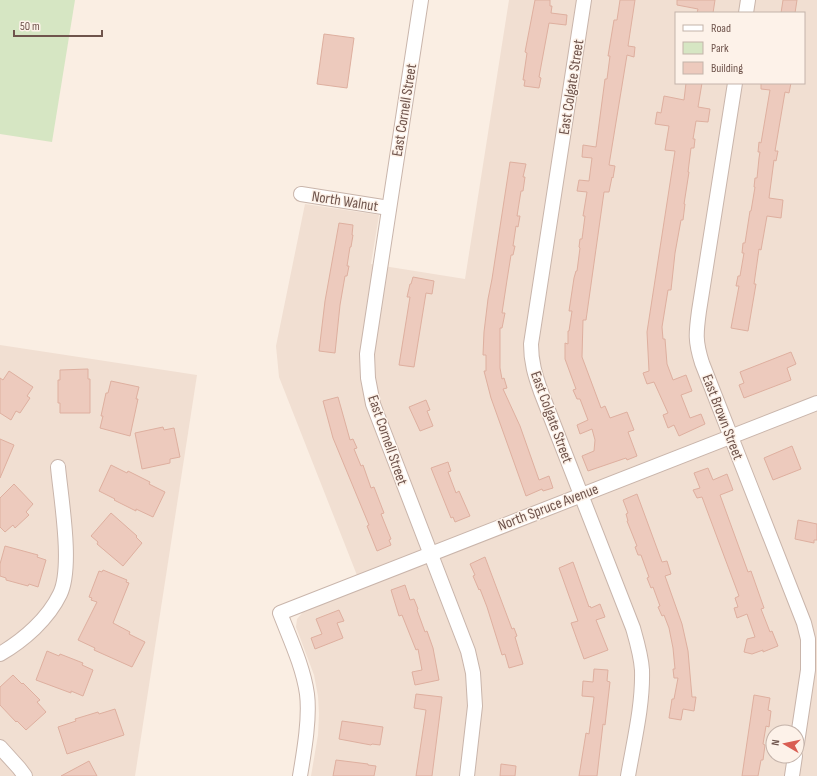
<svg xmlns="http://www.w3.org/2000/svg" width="817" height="776" viewBox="0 0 817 776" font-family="'Sofia Sans Condensed',sans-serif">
  <rect width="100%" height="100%" fill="#faeee3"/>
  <g fill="#f1dfd2" fill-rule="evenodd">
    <path d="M509 0H817V776H311L318 735 319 714 318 696 314 675 296 627 297 619 303 612 362 588 279 377 276 346 305 204 379 215 371 264 465 279ZM676 13H804V83H676ZM773 732H797V756H773Z"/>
    <polygon points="0,345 197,375 135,776 0,776"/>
  </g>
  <polygon fill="#d6e6c3" points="0,0 75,0 52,142 0,134"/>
  <g fill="#edcabd" stroke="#deaf9f">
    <polygon points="535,0 550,0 550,6 552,6 551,13 567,15 566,25 549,23 539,77 541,78 539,88 524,86 525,80 523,80 527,53 525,52"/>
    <polygon points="620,0 635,0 628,46 635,47 634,57 627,55 609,165 615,166 613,178 612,177 609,192 604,192 586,320 583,320 582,357 601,408 605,406 610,418 627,412 634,430 628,432 637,456 627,460 626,458 588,471 582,456 594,451 595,440 592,429 580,434 577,425 588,420 580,399 577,399 573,390 576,389 565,359 565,343 568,344 568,331 569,331 572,311 569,311 574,278 576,271 577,271 580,248 579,247 580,239 582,239 585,216 583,216 587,192 577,191 579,180 589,181 592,158 582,157 583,145 596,147 605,79 607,79 610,56 608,56 614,20 617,20"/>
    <polygon points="677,0 715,0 713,13 697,13 698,9 677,5"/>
    <polygon points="783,0 797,0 795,13 781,13"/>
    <polygon points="324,34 354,38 347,88 317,84"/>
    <polygon points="686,83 702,83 698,107 710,109 708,122 696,121 693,139 695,139 694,148 691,148 688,172 689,172 684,204 685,204 683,220 681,220 675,253 671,290 668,290 662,327 663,339 665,339 667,364 673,380 686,375 692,391 681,395 690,418 701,414 705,424 679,436 674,425 668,428 663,415 668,413 654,382 647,384 643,373 649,371 647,332 675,151 665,150 669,126 655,124 657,112 661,113 664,96 684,100"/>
    <polygon points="761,83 791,83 789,93 785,92 775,151 778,151 776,161 774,160 769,198 783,200 781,218 767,216 761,250 759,249 754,284 756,284 748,331 731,328 739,286 736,286 738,276 740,276 744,253 742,253 743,243 745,243 750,211 751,211 755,187 754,187 755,178 757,178 759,158 760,152 758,152 759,142 761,143 770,90 761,89"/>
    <polygon points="510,162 526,164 523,177 525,177 523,191 521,191 517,216 520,216 518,227 516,226 513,246 515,246 513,255 511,255 507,280 502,313 505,313 502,328 500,328 500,368 502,379 504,378 507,388 503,389 520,426 539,480 549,476 553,488 543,491 542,489 526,496 491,398 484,371 486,371 486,355 483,355 484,332 488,299 492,279"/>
    <polygon points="339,223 353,225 352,235 353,235 351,247 350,247 347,266 349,266 347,276 345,276 340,305 335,353 319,351 325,301"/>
    <polygon points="413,277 434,281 432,294 426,293 414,367 399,365 410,297 407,297 410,284 411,284"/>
    <polygon points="791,352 796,364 787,368 791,380 744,398 739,385 744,383 740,372"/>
    <polygon points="88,369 88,379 90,379 90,413 60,413 60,403 58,403 58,380 60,380 60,370"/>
    <polygon points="9,371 33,387 27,396 30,398 20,413 16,411 11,420 0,413 0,378 3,380"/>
    <polygon points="111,381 139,387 136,399 138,399 130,436 100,428 103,416 101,416 106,393 108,393"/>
    <polygon points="338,397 350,440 353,439 357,448 354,449 361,466 363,465 371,488 374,487 384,513 381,514 391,539 389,540 391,545 377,551 367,526 369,525 333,438 323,401"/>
    <polygon points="426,400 430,410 427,411 433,426 420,431 409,407"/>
    <polygon points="163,427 164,430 174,428 180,457 170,459 170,463 142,469 135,433"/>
    <polygon points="0,439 14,445 0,478"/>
    <polygon points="792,446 801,469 773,480 764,458"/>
    <polygon points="448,462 451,471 448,472 456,493 459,491 470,516 455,522 453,517 451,518 431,468"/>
    <polygon points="111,465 127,473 128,471 150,482 149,484 165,492 153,517 136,509 136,511 114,500 115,499 99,491"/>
    <polygon points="708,468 713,480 727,474 733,490 720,495 748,572 751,571 764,608 761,609 770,632 772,631 778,646 763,652 763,650 752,654 744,652 747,639 755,637 747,614 737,618 734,608 738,607 735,598 739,596 702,497 697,498 693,490 700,488 694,473"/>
    <polygon points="14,484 33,504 26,512 29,515 15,528 13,525 5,532 0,527 0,498"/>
    <polygon points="637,494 662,562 667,561 671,574 665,576 682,624 688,651 692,697 696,697 694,711 683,709 681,720 669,718 672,699 674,699 678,678 674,678 673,669 675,669 673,648 669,628 664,615 662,616 658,607 660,606 653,587 651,588 647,578 649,577 641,555 638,555 635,547 637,546 627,521 628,521 626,514 628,513 623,500"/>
    <polygon points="111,513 137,536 136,537 142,543 123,566 97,544 98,542 91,536"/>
    <polygon points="798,520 817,524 817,540 814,540 814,543 795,539"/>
    <polygon points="5,546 38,555 37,557 46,560 38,587 29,584 28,586 6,580 6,578 0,576 0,564"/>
    <polygon points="485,557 512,629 514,628 517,636 515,637 523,664 509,668 505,654 502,655 487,607 480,589 479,590 473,576 475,575 470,564"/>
    <polygon points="573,562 589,607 590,606 591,608 600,604 605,617 596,620 608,650 584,659 571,623 578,621 559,568"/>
    <polygon points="103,570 127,580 126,582 129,583 113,623 130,632 129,634 145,642 132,667 94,650 95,648 78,640 97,602 91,600 92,598 89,597 99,571 102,572"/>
    <polygon points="405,585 410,600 414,599 418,609 417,610 425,632 427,631 433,648 439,680 415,685 412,672 422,670 418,649 416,650 402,615 399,616 391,590"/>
    <polygon points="339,610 344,621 337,623 343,638 315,649 311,638 322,634 316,619"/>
    <polygon points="47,651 59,656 60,654 83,663 82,665 93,670 83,696 71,691 71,693 36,680"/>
    <polygon points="594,669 608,670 607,681 610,682 605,725 603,724 597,776 579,776 586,733 589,734 594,697 582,696 583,681 593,682"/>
    <polygon points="13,675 22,684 23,683 40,700 37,702 46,712 26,730 17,721 16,722 0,705 0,687"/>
    <polygon points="416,694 442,697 432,776 416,776 426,710 414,708"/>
    <polygon points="754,695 770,698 768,710 771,711 769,727 766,726 763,744 765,745 763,760 761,760 758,776 742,776"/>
    <polygon points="115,709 124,735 67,754 58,727 76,721 75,719 98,712 99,714"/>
    <polygon points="342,721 383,727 380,745 372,744 371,745 339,739"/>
    <polygon points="336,760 368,764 368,765 376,766 374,776 333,776"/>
    <polygon points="89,761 97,776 61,776"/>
    <polygon points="501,764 516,766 515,776 500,776"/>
  </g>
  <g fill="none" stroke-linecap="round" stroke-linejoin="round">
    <g stroke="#c9b5ab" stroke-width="16">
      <g id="minor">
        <polyline points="421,0 367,354 368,378 373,404 468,651 473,673 475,706 467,776"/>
        <path d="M584 0 531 344C531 362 535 375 541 392L633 628C637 642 641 655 642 670 643 705 634 741 628 776"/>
        <polyline points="746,13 748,0"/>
        <path d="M735 83 699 311C696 333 695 341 702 363L804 623 808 639V670L797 743"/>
        <polyline points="301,194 389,208"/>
        <path d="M0 654C24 640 48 619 60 594 73 567 61 499 58 467"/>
        <polyline points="0,747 19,768 25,776"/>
        <path d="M300 776C304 752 310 718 307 694 303 666 290 639 280 613L817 403"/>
        <polyline points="792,776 795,756"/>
      </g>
    </g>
    <use href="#minor" stroke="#fff" stroke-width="14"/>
  </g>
  <g text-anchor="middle" stroke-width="3" stroke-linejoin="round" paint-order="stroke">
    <g font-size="15" fill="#6f544c" stroke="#fdf2e9">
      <text transform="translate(571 87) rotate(-81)" y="5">East Colgate Street</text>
      <text transform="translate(404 110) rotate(-81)" y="5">East Cornell Street</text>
      <text transform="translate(345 201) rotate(9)" y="5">North Walnut</text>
      <text transform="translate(552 417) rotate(70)" y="5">East Colgate Street</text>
      <text transform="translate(723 417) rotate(69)" y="5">East Brown Street</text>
      <text transform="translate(388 440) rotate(71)" y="5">East Cornell Street</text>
      <text transform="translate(548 507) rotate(-21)" y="5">North Spruce Avenue</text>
    </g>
  </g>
  <rect x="675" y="12" width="130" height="72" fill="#fdf2e9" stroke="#c4b3aa"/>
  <rect x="683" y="25" width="20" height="6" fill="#ffffff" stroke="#c4b3aa"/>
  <text x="711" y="32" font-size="12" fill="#6f544c">Road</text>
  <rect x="683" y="42" width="20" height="12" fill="#d6e6c3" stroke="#c4b3aa"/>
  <text x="711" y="52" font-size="12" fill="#6f544c">Park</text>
  <rect x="683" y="62" width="20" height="12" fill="#edcabd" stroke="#c4b3aa"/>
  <text x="711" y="72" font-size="12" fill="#6f544c">Building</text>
  <g transform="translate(785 744) rotate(279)"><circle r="19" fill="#fdf2e9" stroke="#c4b3aa"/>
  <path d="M0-3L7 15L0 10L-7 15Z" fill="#d95e53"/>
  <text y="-6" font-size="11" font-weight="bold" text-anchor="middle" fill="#6f544c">N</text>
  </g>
  <path d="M14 30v6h88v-6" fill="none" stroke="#6f544c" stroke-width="2"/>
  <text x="20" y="30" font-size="12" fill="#6f544c" stroke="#fdf2e9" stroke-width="3" paint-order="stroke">50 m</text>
</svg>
